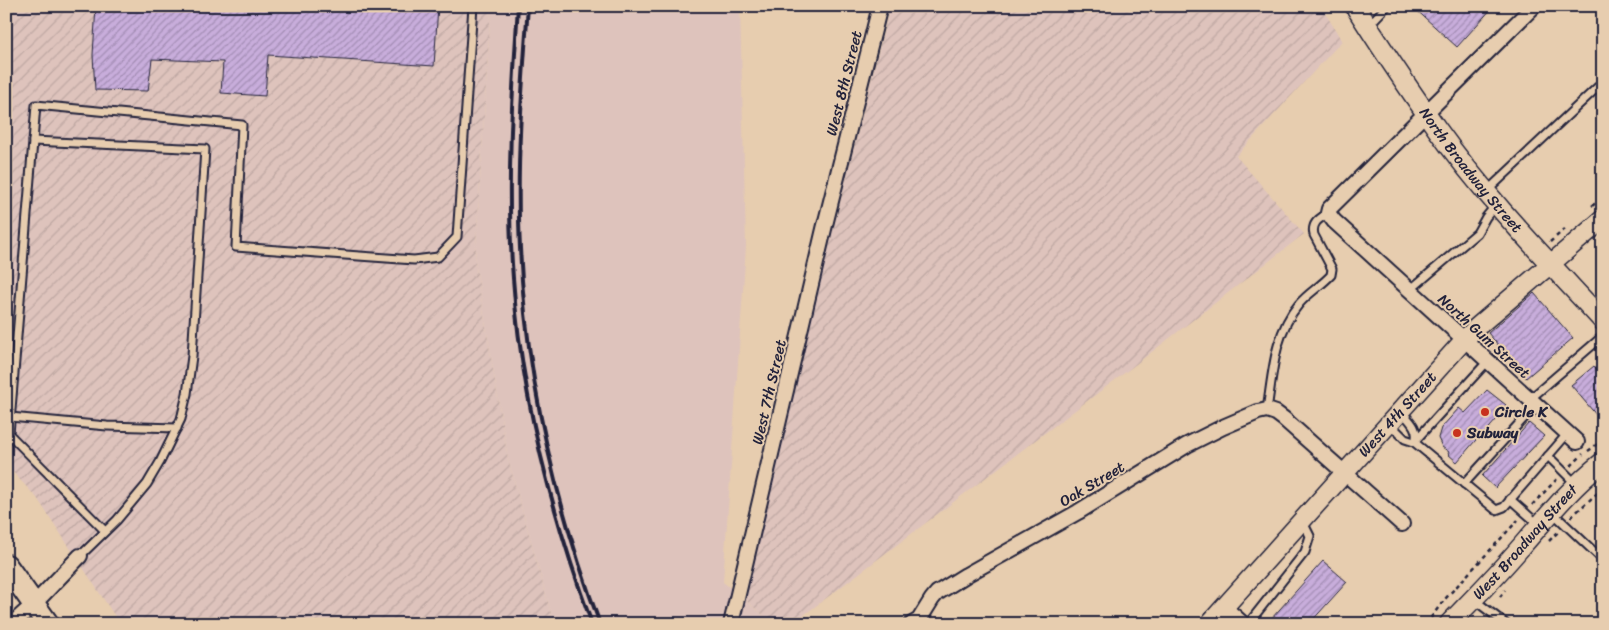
<svg xmlns="http://www.w3.org/2000/svg" width="1609" height="630" font-family="Sriracha,sans-serif">
  <style>
    .built { fill: #dec3bc }
    .industrial { fill: url(#industrial-furrows) }
    .building { fill: url(#building-hatch); stroke: #22223b }
    .lines { fill: none; stroke-linecap: round; stroke-linejoin: round }
    .service-casing { stroke: #22223b; stroke-width: 11 }
    .minor-casing { stroke: #22223b; stroke-width: 18 }
    .tertiary-casing { stroke: #22223b; stroke-width: 21 }
    .secondary-casing { stroke: #22223b; stroke-width: 22 }
    .primary-casing { stroke: #22223b; stroke-width: 25 }
    .path { stroke: #22223b; stroke-width: 2.5; stroke-dasharray: 4 4; stroke-linecap: butt }
    .service { stroke: #e7cdaf; stroke-width: 7 }
    .minor { stroke: #e7cdaf; stroke-width: 14 }
    .tertiary { stroke: #e7cdaf; stroke-width: 18 }
    .secondary { stroke: #e7cdaf; stroke-width: 19 }
    .primary { stroke: #e7cdaf; stroke-width: 21 }
    .rail { stroke: #22223b; stroke-width: 4 }
    .poi-dot { fill: #c8321e; stroke: #e7cdaf; stroke-width: 2 }
    .labels { text-anchor: middle; dominant-baseline: central; stroke-width: 4; stroke-linejoin: round; paint-order: stroke }
    .street-label { font-size: 15px; fill: #22223b; stroke: #e7cdaf }
    .poi-label { font-size: 15px; font-weight: bold; fill: #22223b; stroke: #e7cdaf; text-anchor: start }
  </style>
  <defs>
    <pattern id="industrial-furrows" width="10" height="10" patternUnits="userSpaceOnUse" patternTransform="scale(1.25)"><rect width="10" height="10" fill="#dec3bc"/><path d="M-1 1l2-2M0 10L10 0M9 11l2-2" fill="none" stroke="#bea7a2"/></pattern>
    <pattern id="building-hatch" width="6" height="6" patternUnits="userSpaceOnUse" patternTransform="scale(1.25)"><rect width="6" height="6" fill="#c8addb"/><path d="M-1 1l2-2M0 6l6-6M5 7l2-2" fill="none" stroke="#a28cb3"/></pattern>
  </defs>
  <rect width="100%" height="100%" fill="#e7cdaf"/>
  <filter id="ink" filterUnits="userSpaceOnUse"><feTurbulence type="fractalNoise" baseFrequency=".02" numOctaves="2"/><feDisplacementMap in="SourceGraphic" scale="10" xChannelSelector="R" yChannelSelector="G"/><feConvolveMatrix kernelMatrix="1 2 1 2 8 2 1 2 1" color-interpolation-filters="sRGB"/></filter>
  <g filter="url(#ink)">
    <!-- built -->
    <polygon class="built" points="491,6 740,6 746,246 723,582 774,624 554,624 508,459 475,261"/>
    <!-- industrial -->
    <g class="industrial">
      <polygon points="6,6 491,6 475,261 508,459 554,624 120,624 37,498 6,465"/>
      <polygon points="890,6 1321,6 1342,41 1236,156 1304,234 1131,368 792,624 774,624 743,598 777,451"/>
    </g>
    <!-- building -->
    <g class="building">
      <polygon points="96,6 438,6 434,66 268,55 265,96 221,93 223,62 152,59 148,91 95,90 93,55"/>
      <polygon points="1412,6 1494,6 1457,47"/>
      <polygon points="1534,293 1573,338 1526,378 1488,333"/>
      <polygon points="1594,366 1603,377 1603,423 1571,385"/>
      <polygon points="1487,390 1506,405 1502,410 1504,411 1483,435 1481,434 1457,462 1448,454 1449,452 1442,447 1438,438 1441,428 1459,408 1465,413"/>
      <polygon points="1529,423 1544,436 1495,488 1482,476"/>
      <polygon points="1323,561 1347,582 1309,624 1276,624 1271,619"/>
    </g>
    <g class="lines">
      <defs>
        <g id="service">
          <polyline points="1368,26 1387,6"/>
          <polyline points="33,141 205,149 192,356 187,394 181,419 160,462 147,484 117,520 80,556"/>
          <polyline points="1487,191 1603,82"/>
          <polyline points="1410,290 1477,233 1486,217 1496,205"/>
          <polyline points="1530,399 1603,336"/>
          <path d="M 1267,410 C 1273,372 1274,334 1299,304 C 1308,293 1321,286 1331,275 L 1332,269 L 1314,235 C 1311,223 1319,219 1328,213"/>
          <path d="M 1401,411 C 1409,420 1420,429 1415,442"/>
          <polyline points="10,417 107,426 177,428"/>
          <polyline points="1389,423 1405,439 1414,442 1496,510 1504,507 1568,433"/>
          <polyline points="1414,442 1488,361"/>
          <polyline points="1548,456 1576,484"/>
          <polyline points="1464,484 1536,405"/>
          <polyline points="1510,499 1538,524"/>
          <polyline points="1553,513 1603,560"/>
          <polyline points="105,531 9,434 36,105 242,125 236,247 414,260 438,257 457,237 473,6"/>
          <polyline points="1473,599 1506,624"/>
          <polyline points="1248,624 1305,552 1310,536 1302,520"/>
        </g>
        <g id="minor">
          <polyline points="1534,6 1329,209 1328,213 1334,221 1577,442"/>
          <polyline points="1224,607 1243,624"/>
          <polyline points="12,624 34,604 80,556"/>
          <polyline points="731,624 824,229 880,6"/>
          <polyline points="912,624 919,620 932,599 937,593 966,575 1078,512 1187,445 1223,427 1258,412 1267,410 1276,413 1284,419 1402,524"/>
        </g>
        <g id="tertiary">
          <path id="s1" d="M 1209,624 L 1465,339 L 1477,327 L 1603,219"/>
        </g>
        <g id="secondary">
          <path id="s2" d="M 1355,6 C 1381,48 1409,89 1437,129 C 1486,198 1546,259 1603,321"/>
          <path id="s3" d="M 1449,624 C 1473,599 1498,574 1520,548 C 1547,517 1571,487 1603,462"/>
        </g>
        <polyline id="primary" points="6,565 48,624"/>
      </defs>
      <!-- service casing -->
      <use href="#service" class="service-casing"/>
      <!-- minor casing -->
      <use href="#minor" class="minor-casing"/>
      <!-- tertiary casing -->
      <use href="#tertiary" class="tertiary-casing"/>
      <!-- secondary casing -->
      <use href="#secondary" class="secondary-casing"/>
      <!-- primary casing -->
      <use href="#primary" class="primary-casing"/>
      <!-- path -->
      <g class="path">
        <polyline points="1547,11 1551,6"/>
        <polyline points="1592,206 1603,197"/>
        <polyline points="1550,242 1565,229"/>
        <polyline points="1588,451 1603,440"/>
        <polyline points="1571,466 1583,454"/>
        <polyline points="1532,505 1558,478"/>
        <polyline points="1571,517 1603,488"/>
        <polyline points="1549,541 1559,531"/>
        <polyline points="1500,597 1505,590"/>
        <polyline points="1426,624 1445,599 1518,520"/>
      </g>
      <!-- service -->
      <use href="#service" class="service"/>
      <!-- minor -->
      <use href="#minor" class="minor"/>
      <!-- tertiary -->
      <use href="#tertiary" class="tertiary"/>
      <!-- secondary -->
      <use href="#secondary" class="secondary"/>
      <!-- primary -->
      <use href="#primary" class="primary"/>
      <!-- rail -->
      <g class="rail">
        <path d="M 518,6 C 512,97 506,188 513,278 C 521,398 551,512 592,624"/>
        <path d="M 528,6 C 522,87 516,168 520,248 C 526,377 555,503 600,624"/>
      </g>
    </g>
  </g>
  <!-- markers -->
  <g class="poi-dot">
    <circle cx="1485" cy="412" r="5"/>
    <circle cx="1457" cy="433" r="5"/>
  </g>
  <g class="labels">
    <!-- street labels -->
    <g class="street-label">
      <text transform="translate(844 83) rotate(-76)">West 8th Street</text>
      <text stroke="none"><textPath href="#s2" startOffset="201">North Broadway Street</textPath></text>
      <text transform="translate(1484 336) rotate(42)">North Gum Street</text>
      <text transform="translate(769 392) rotate(-77)">West 7th Street</text>
      <text stroke="none"><textPath href="#s1" startOffset="282">West 4th Street</textPath></text>
      <text transform="translate(1092 484) rotate(-31)">Oak Street</text>
      <text stroke="none"><textPath href="#s3" startOffset="112">West Broadway Street</textPath></text>
    </g>
    <!-- poi labels -->
    <g class="poi-label">
      <text x="1495" y="412">Circle K</text>
      <text x="1467" y="433">Subway</text>
    </g>
  </g>
  <!-- margin -->
  <rect width="1609" height="630" fill="none" stroke="#e7cdaf" stroke-width="25"/>
  <rect x="12" y="12" width="1584" height="605" fill="none" stroke="#22223b" stroke-width="2" filter="url(#ink)"/>
</svg>
